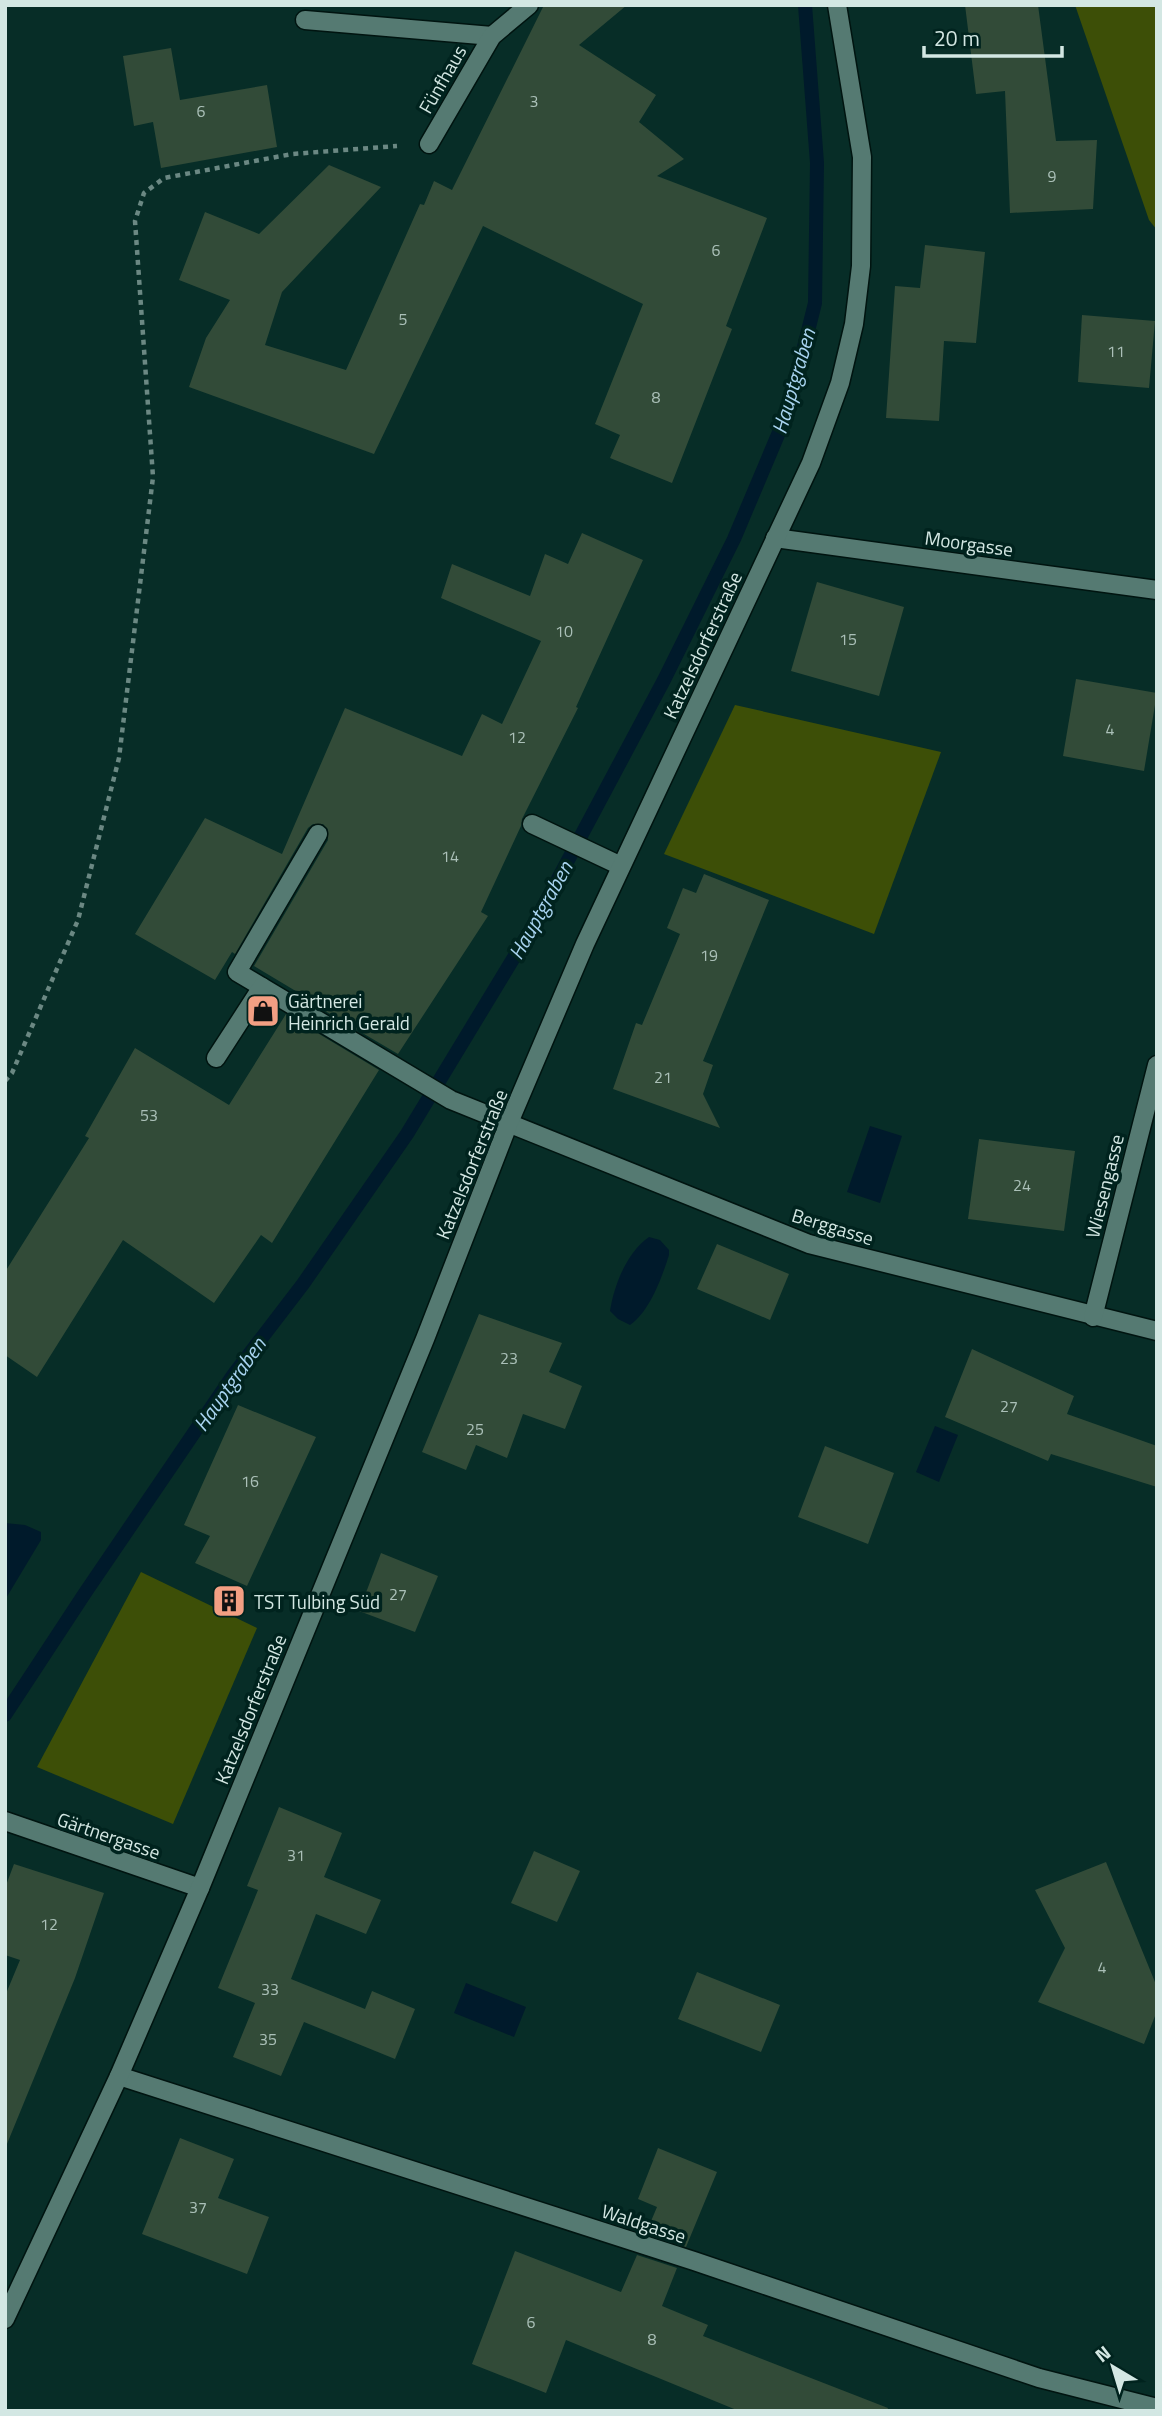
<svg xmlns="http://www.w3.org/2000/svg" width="1162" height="2416" font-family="'Titillium Web',sans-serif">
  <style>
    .green { fill: #3d4f07 }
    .water { fill: #001a2b }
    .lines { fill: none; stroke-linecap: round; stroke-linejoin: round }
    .stream { stroke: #001a2b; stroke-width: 14 }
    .building { fill: #324b38 }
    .minor-casing { stroke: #001410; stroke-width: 21 }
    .path { stroke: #6b8883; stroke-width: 4.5; stroke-dasharray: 5 5; stroke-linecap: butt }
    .minor { stroke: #557a72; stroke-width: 18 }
    .labels { text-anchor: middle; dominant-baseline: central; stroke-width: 7; stroke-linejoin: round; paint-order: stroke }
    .number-label { font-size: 16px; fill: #abc0b8 }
    .street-label { font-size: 19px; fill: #d3e7e3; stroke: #00231e }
    .poi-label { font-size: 19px; fill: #d3e7e3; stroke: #00231e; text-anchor: start }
    .water-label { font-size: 21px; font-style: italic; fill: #a8d4f0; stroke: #00231e }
  </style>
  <rect width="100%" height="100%" fill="#072d27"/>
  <!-- green -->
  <g class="green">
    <polygon points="1075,5 1157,5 1157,230 1149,220"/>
    <polygon points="735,705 941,752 874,934 664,854"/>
    <polygon points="141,1572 257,1628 173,1824 37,1767"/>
  </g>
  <!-- water -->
  <g class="water">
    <polygon points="870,1126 902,1136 880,1203 847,1192"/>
    <path d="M 649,1237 L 660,1240 L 669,1250 L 669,1255 C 662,1277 650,1311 630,1325 L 618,1319 L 610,1311 C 614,1285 627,1252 649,1237 Z"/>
    <polygon points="935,1426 958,1435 939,1482 916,1472"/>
    <polygon points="5,1523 25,1525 41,1532 41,1540 5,1600"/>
    <polygon points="466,1983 526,2007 514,2037 454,2013"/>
  </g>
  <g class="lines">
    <!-- stream -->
    <polyline class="stream" points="5,1715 85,1593 234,1374 303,1284 407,1134 533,926 664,680 734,539 788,411 815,303 817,163 805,5"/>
  </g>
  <!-- building -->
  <g class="building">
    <polygon points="544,5 627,5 579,45 656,95 639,122 684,159 657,176 767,218 726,326 732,329 672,483 610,458 620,435 595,424 643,304 483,226 374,454 189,387 206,338 230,300 179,280 205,212 259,234 329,165 381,187 282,292 265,345 346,370 420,204 424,205 434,181 452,190"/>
    <polygon points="965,5 1038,5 1056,141 1097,140 1093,209 1010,213 1005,91 976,94"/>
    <polygon points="171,48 180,100 267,85 277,147 161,168 153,122 134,126 123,56"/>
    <polygon points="925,245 985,252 976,343 944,341 939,421 886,418 895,286 920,288"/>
    <polygon points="1082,315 1155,321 1149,388 1078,382"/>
    <polygon points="582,533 643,560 576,707 578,708 522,819 521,826 481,912 488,916 398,1054 298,995 299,993 254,966 328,840 328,829 323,824 313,824 308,828 235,954 232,952 215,980 135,934 205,818 282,854 345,708 462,756 482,714 502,724 541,641 441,598 452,564 530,596 545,554 568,564"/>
    <polygon points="817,582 904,607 879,696 791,671"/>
    <polygon points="1076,679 1157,693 1144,771 1063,756"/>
    <polygon points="704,874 769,900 703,1061 713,1065 703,1094 720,1128 613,1089 636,1023 642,1025 680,934 667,928 683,888 696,893"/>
    <polygon points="286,1014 379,1070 272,1243 261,1235 214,1303 123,1240 37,1377 5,1355 5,1272 89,1138 85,1136 135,1048 229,1105"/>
    <polygon points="979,1139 1075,1151 1064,1231 968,1219"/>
    <polygon points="717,1244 789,1274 770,1320 697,1289"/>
    <polygon points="479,1314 562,1343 549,1372 582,1386 565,1429 523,1414 507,1458 476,1445 466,1470 422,1452"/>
    <polygon points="972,1349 1074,1396 1067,1414 1157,1446 1157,1487 1051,1454 1048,1461 945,1417"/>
    <polygon points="238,1405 316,1437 247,1586 195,1563 210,1536 184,1525"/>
    <polygon points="825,1446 894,1473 868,1544 798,1517"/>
    <polygon points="381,1553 438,1576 415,1632 359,1611"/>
    <polygon points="279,1807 342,1833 324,1877 381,1900 366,1934 316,1914 291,1979 365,2009 372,1991 415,2009 395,2059 304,2022 281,2076 233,2057 255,2003 218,1988 258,1890 247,1886"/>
    <polygon points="534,1851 580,1871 557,1922 511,1903"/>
    <polygon points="1106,1862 1157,1987 1157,2011 1144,2044 1038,2002 1065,1948 1035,1890"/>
    <polygon points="14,1864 104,1893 75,1978 7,2144 5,1996 20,1960 5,1955 5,1888"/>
    <polygon points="697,1972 780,2005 761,2052 678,2019"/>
    <polygon points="180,2138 234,2159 218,2198 269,2217 247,2274 142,2234"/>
    <polygon points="658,2148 717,2172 686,2247 646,2233 657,2207 638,2199"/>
    <polygon points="515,2251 621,2292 637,2255 677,2268 662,2306 708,2325 703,2336 888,2408 887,2411 739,2411 566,2340 546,2393 472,2364"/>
  </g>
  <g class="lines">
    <defs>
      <g id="minor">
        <polyline points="305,20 492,36"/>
        <polyline points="429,144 492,36 529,5"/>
        <polyline points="775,538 1157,590"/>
        <polyline points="532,824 621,866"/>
        <polyline points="318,834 237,972 451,1100 809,1244 1157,1331"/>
        <polyline points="216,1058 262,987"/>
        <polyline points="1093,1317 1157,1065"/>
        <polyline points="5,1821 200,1888"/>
        <polyline points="119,2076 694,2261 1039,2378 1157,2408"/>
        <polyline points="5,2319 119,2076 200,1888 425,1339 508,1125 585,944 811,463 840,383 854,324 861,266 862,157 837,5"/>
      </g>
    </defs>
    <!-- minor casing -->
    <use href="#minor" class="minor-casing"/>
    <!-- path -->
    <polyline class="path" points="5,1081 12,1073 78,920 119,758 153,477 135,221 144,193 164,178 292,154 397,146"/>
    <!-- minor -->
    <use href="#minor" class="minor"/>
  </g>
  <!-- icons -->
  <defs>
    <symbol id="shop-square" viewBox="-11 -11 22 22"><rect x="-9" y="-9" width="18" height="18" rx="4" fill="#f39f83" stroke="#00231e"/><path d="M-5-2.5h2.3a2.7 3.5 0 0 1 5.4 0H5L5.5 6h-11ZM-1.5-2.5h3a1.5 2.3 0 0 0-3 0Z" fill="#111"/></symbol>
    <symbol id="building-square" viewBox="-11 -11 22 22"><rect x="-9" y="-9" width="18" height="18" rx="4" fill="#f39f83" stroke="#00231e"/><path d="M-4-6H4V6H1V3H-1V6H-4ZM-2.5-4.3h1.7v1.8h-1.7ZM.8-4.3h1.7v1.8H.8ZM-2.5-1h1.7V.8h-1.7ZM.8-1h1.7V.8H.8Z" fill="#111"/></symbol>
  </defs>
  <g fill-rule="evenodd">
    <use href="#shop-square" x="244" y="992" width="38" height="38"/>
    <use href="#building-square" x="210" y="1582" width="38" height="38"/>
  </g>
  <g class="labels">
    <!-- number labels -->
    <g class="number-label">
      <text x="534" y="101">3</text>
      <text x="201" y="111">6</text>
      <text x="1052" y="176">9</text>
      <text x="716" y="250">6</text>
      <text x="403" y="319">5</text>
      <text x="1116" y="351">11</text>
      <text x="656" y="397">8</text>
      <text x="564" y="631">10</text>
      <text x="848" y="639">15</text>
      <text x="1110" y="729">4</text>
      <text x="517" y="737">12</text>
      <text x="450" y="856">14</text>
      <text x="709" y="955">19</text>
      <text x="663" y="1077">21</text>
      <text x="149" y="1115">53</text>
      <text x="1022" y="1185">24</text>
      <text x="509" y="1358">23</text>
      <text x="1009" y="1406">27</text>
      <text x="475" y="1429">25</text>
      <text x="250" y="1481">16</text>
      <text x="398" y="1594">27</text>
      <text x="296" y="1855">31</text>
      <text x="49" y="1924">12</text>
      <text x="1102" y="1967">4</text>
      <text x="270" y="1989">33</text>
      <text x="268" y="2039">35</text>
      <text x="198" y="2207">37</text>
      <text x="531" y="2322">6</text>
      <text x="652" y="2339">8</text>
    </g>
    <!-- street labels -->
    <g class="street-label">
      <text transform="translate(442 79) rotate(-60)">Fünfhaus</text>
      <text transform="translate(969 543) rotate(8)">Moorgasse</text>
      <text transform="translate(702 645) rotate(-65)">Katzelsdorferstraße</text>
      <text transform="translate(471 1164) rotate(-68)">Katzelsdorferstraße</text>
      <text transform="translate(1104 1186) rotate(-76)">Wiesengasse</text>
      <text transform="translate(833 1226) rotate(17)">Berggasse</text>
      <text transform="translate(250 1709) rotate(-68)">Katzelsdorferstraße</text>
      <text transform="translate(109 1835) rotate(19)">Gärtnergasse</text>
      <text transform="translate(644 2223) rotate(18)">Waldgasse</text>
    </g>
    <!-- poi labels -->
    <g class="poi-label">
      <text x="288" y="1000">Gärtnerei<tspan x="288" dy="22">Heinrich Gerald</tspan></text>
      <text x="254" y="1601">TST Tulbing Süd</text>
    </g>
    <!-- water labels -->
    <g class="water-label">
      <text transform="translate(793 381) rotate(-74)">Hauptgraben</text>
      <text transform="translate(540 910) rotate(-61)">Hauptgraben</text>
      <text transform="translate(229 1384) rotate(-55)">Hauptgraben</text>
    </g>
  </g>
  <!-- border -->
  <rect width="1162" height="2416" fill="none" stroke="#d3e7e3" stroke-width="14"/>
  <!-- north arrow -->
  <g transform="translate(1113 2367) rotate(322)" stroke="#00231e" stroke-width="5" paint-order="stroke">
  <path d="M0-5L12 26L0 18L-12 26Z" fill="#d3e7e3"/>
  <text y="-10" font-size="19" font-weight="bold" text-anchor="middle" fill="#d3e7e3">N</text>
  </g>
  <!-- scale -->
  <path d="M924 46v10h138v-10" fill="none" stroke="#d3e7e3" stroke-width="3.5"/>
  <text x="934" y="46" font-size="21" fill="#d3e7e3" stroke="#00231e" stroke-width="5" paint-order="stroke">20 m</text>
</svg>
